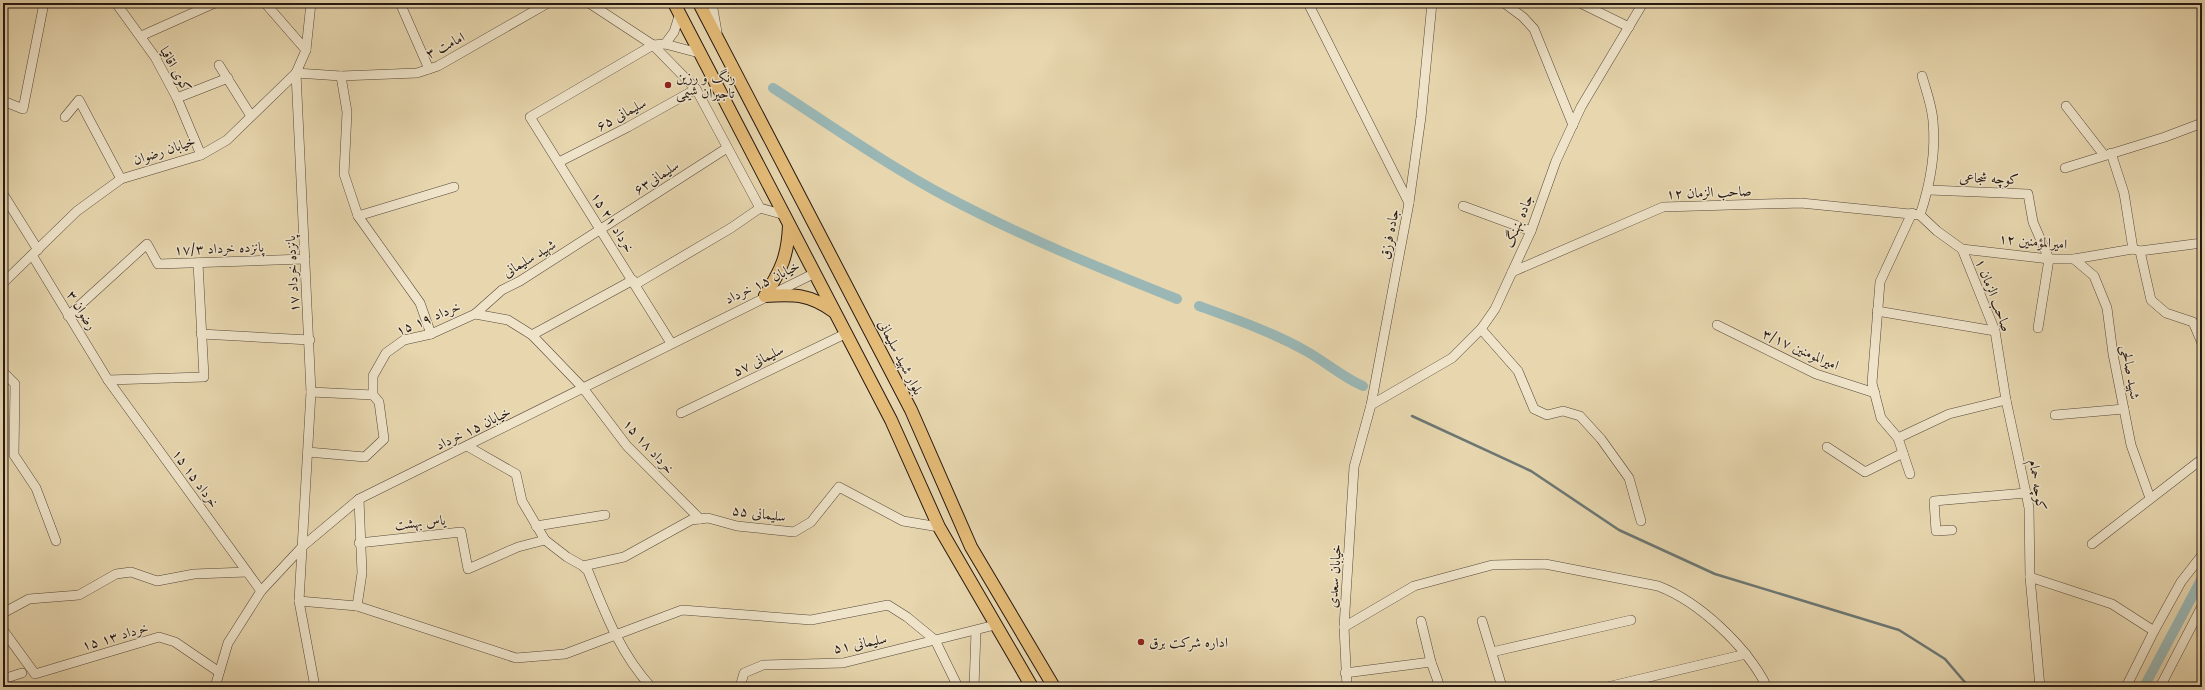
<svg xmlns="http://www.w3.org/2000/svg" width="2205" height="690" font-family="'Libre Caslon Text',Amiri,serif">
  <style>
    .lines { fill: none; stroke-linecap: round; stroke-linejoin: round }
    .stream { stroke: #6c7774; stroke-width: 2.5 }
    .canal { stroke: #9ab7b5; stroke-width: 10 }
    .minor-casing { stroke: #564839; stroke-width: 10 }
    .major-casing { stroke: #261812; stroke-width: 14 }
    .minor { stroke: #efe4ca; stroke-width: 9 }
    .major { stroke: #e4bb77; stroke-width: 12 }
    .poi-dot { fill: #8f2418; stroke: #efe4ca; stroke-width: 1.5 }
    .labels { text-anchor: middle; dominant-baseline: central; stroke-width: 3; stroke-linejoin: round; paint-order: stroke }
    .street-label { font-size: 14px; fill: #261812; stroke: #efe4ca }
    .poi-label { font-size: 14px; fill: #261812; stroke: #efe4ca; text-anchor: start }
  </style>
  <rect width="100%" height="100%" fill="#e7d6ae"/>
  <filter id="stains"><feTurbulence type="fractalNoise" baseFrequency=".005" numOctaves="4"/><feColorMatrix values="0 0 0 0 .2 0 0 0 0 .09 0 0 0 0 .02 0 0 0 .5 -.17"/></filter>
  <radialGradient id="worn" r=".72"><stop offset=".6" stop-color="#630" stop-opacity="0"/><stop offset="1" stop-color="#630" stop-opacity=".3"/></radialGradient>
  <g class="lines">
    <!-- stream -->
    <polyline class="stream" points="1412,416 1531,471 1619,530 1715,574 1899,630 1945,659 1969,687"/>
    <!-- canal -->
    <g class="canal">
      <polyline points="638,3 639,3"/>
      <path d="M 773,88 C 830,125 887,165 947,197 C 1021,236 1099,268 1177,299"/>
      <path d="M 1199,306 C 1235,319 1272,332 1306,351 C 1326,362 1342,377 1363,386"/>
      <polyline points="2144,687 2202,578"/>
    </g>
    <defs>
      <g id="minor">
        <polyline points="116,3 155,57 177,98 201,155"/>
        <polyline points="265,3 306,50"/>
        <polyline points="311,3 306,50 296,73 311,392 299,601 315,687"/>
        <polyline points="400,3 429,69"/>
        <polyline points="589,3 653,45 665,44"/>
        <polyline points="712,3 717,32"/>
        <polyline points="1308,3 1409,203"/>
        <polyline points="1504,3 1523,17 1534,29 1573,125"/>
        <polyline points="1580,3 1629,27"/>
        <polyline points="680,13 674,32 665,44 699,53"/>
        <polyline points="141,36 215,3"/>
        <polyline points="219,65 251,116"/>
        <polyline points="341,76 347,112 344,174 358,216 420,303 431,334"/>
        <polyline points="177,98 228,78"/>
        <polyline points="3,101 23,109 44,3"/>
        <polyline points="2066,106 2104,155"/>
        <polyline points="65,117 79,100 121,179"/>
        <polyline points="2111,153 2124,193 2133,249"/>
        <polyline points="559,162 628,127 696,89"/>
        <polyline points="2065,168 2165,137 2202,123"/>
        <polyline points="1929,190 2028,194 2033,222 2049,259 2038,328"/>
        <polyline points="3,194 38,250"/>
        <polyline points="1463,206 1531,231"/>
        <polyline points="1920,215 1937,231 1962,249 2049,259 2074,259 2133,249 2140,251 2202,243"/>
        <path d="M 1920,215 C 1930,185 1936,152 1933,121 C 1932,106 1926,90 1922,76"/>
        <polyline points="358,216 454,187"/>
        <polyline points="1962,249 1995,331 2006,400 2026,493 2029,508 2030,577 2040,687"/>
        <polyline points="2140,251 2151,300 2166,313 2193,322 2202,343"/>
        <polyline points="32,255 108,380 261,591"/>
        <polyline points="2074,259 2094,276 2107,308 2113,354 2131,445 2150,498"/>
        <polyline points="1512,272 1663,207 1801,203 1920,215"/>
        <polyline points="3,283 77,211 121,179 201,155 227,140 296,73 341,76 417,73 438,66 548,3"/>
        <polyline points="636,284 731,228 760,208"/>
        <polyline points="1877,311 1995,331"/>
        <polyline points="475,314 502,290 520,281 727,148"/>
        <polyline points="68,316 147,244 158,264 305,259"/>
        <polyline points="1717,325 1816,374 1875,393"/>
        <polyline points="1481,329 1518,371 1534,409 1547,415 1563,411 1580,416 1601,439 1629,478 1641,521"/>
        <polyline points="201,334 310,340"/>
        <polyline points="532,335 633,280"/>
        <polyline points="671,343 530,117 653,45 696,89 760,208 785,215"/>
        <polyline points="3,372 15,384 14,455 36,488 56,541"/>
        <polyline points="108,380 204,377 198,263"/>
        <polyline points="311,392 373,395"/>
        <polyline points="1371,405 1452,358 1481,329 1495,309 1531,231 1556,161 1581,107 1643,3"/>
        <polyline points="681,413 847,333"/>
        <polyline points="2055,415 2124,409"/>
        <polyline points="1898,438 1949,414 2006,400"/>
        <path d="M 467,446 L 516,474 L 522,501 L 545,540 L 567,557 L 583,566 L 588,571 C 605,613 620,653 651,687"/>
        <polyline points="1827,447 1865,472 1903,453"/>
        <polyline points="308,452 365,457 384,439 379,402 373,395 373,376 386,353 404,340 431,334 475,314 508,320 532,335 583,388 627,446 700,519"/>
        <polyline points="1910,474 1898,438 1881,418 1872,383 1880,282 1912,213"/>
        <polyline points="536,526 605,515"/>
        <polyline points="1952,530 1936,531 1934,501 2026,493"/>
        <polyline points="359,543 461,532 468,569 518,547 545,540"/>
        <polyline points="2092,544 2202,459"/>
        <polyline points="583,566 624,557 691,520 708,518 737,526 794,532 811,522 839,487 903,521 939,527"/>
        <polyline points="2030,577 2112,604 2154,631"/>
        <polyline points="299,601 357,606 516,658 565,654 682,610 811,620 888,605 907,617 935,640 958,687"/>
        <polyline points="357,606 362,573 359,499"/>
        <polyline points="3,613 29,599 79,595 116,574 131,572 157,581 194,574 247,572"/>
        <polyline points="1421,621 1431,662 1440,687"/>
        <polyline points="1482,621 1502,687"/>
        <path d="M 1344,627 L 1414,586 L 1492,565 L 1545,564 L 1658,586 C 1700,602 1747,647 1767,687"/>
        <polyline points="3,630 35,674 159,637 175,642 219,672"/>
        <polyline points="1492,652 1631,620"/>
        <polyline points="1345,673 1431,662"/>
        <polyline points="3,679 22,673"/>
        <polyline points="215,687 228,643 261,591 303,546 359,499 815,273"/>
        <polyline points="740,687 744,673 763,665 843,663 995,625"/>
        <polyline points="974,687 976,631"/>
        <polyline points="1347,687 1344,627 1354,467 1371,405 1409,203 1421,117 1432,3"/>
        <polyline points="1607,687 1746,654"/>
        <polyline points="2126,687 2154,631 2181,582 2202,555"/>
        <polyline points="2160,687 2202,606"/>
      </g>
      <g id="major">
        <polyline points="674,3 891,420 939,527 1032,687"/>
        <polyline points="699,3 911,410 971,547 1054,687"/>
        <path d="M 765,296 C 781,270 788,256 789,225"/>
        <path d="M 765,296 C 794,294 809,294 833,311"/>
      </g>
    </defs>
    <!-- minor casing -->
    <use href="#minor" class="minor-casing"/>
    <!-- major casing -->
    <use href="#major" class="major-casing"/>
    <!-- minor -->
    <use href="#minor" class="minor"/>
    <!-- major -->
    <use href="#major" class="major"/>
  </g>
  <!-- markers -->
  <g class="poi-dot">
    <circle cx="668" cy="85" r="4"/>
    <circle cx="1141" cy="642" r="4"/>
  </g>
  <g class="labels">
    <!-- street labels -->
    <g class="street-label">
      <text transform="translate(445 45) rotate(-27)">امامت ۳</text>
      <text transform="translate(176 69) rotate(61)">کوی اقاقیا</text>
      <text transform="translate(621 114) rotate(-28)">سلیمانی ۶۵</text>
      <text transform="translate(164 150) rotate(-18)">خیابان رضوان</text>
      <text transform="translate(656 177) rotate(-33)">سلیمانی۶۳</text>
      <text transform="translate(1989 178) rotate(2)">کوچه شجاعی</text>
      <text transform="translate(1709 192) rotate(-2)">صاحب الزمان ۱۲</text>
      <text transform="translate(1518 221) rotate(-68)">جاده بنهنگ</text>
      <text transform="translate(613 222) rotate(58)">۱۵ خرداد ۲١</text>
      <text transform="translate(1389 234) rotate(-79)">جاده فرزق</text>
      <text transform="translate(2033 241) rotate(5)">امیرالمؤمنین ۱۲</text>
      <text transform="translate(219 248) rotate(-2)">پانزده خرداد ۱۷/۳</text>
      <text transform="translate(529 258) rotate(-31)">شهید سلیمانی</text>
      <text transform="translate(292 274) rotate(-93)">پانزده خرداد ۱۷</text>
      <text transform="translate(762 282) rotate(-26)">خیابان ۱۵ خرداد</text>
      <text transform="translate(1994 295) rotate(69)">صاحب الزمان ۱</text>
      <text transform="translate(82 310) rotate(58)">رضوان ۳</text>
      <text transform="translate(428 318) rotate(-22)">۱۵ خرداد ۱۹</text>
      <text transform="translate(1801 349) rotate(24)">امیرالمومنین ۳/۱۷</text>
      <text transform="translate(901 357) rotate(63)">بلوار شهید سلیمانی</text>
      <text transform="translate(758 360) rotate(-26)">سلیمانی ۵۷</text>
      <text transform="translate(2131 372) rotate(80)">شهید صالحی</text>
      <text transform="translate(473 428) rotate(-26)">خیابان ۱۵ خرداد</text>
      <text transform="translate(649 446) rotate(48)">۱۵ خرداد ۱۸</text>
      <text transform="translate(196 478) rotate(54)">۱۵ خرداد ۱۵</text>
      <text transform="translate(2038 485) rotate(81)">کوچه حمام</text>
      <text transform="translate(759 513) rotate(8)">سلیمانی ۵۵</text>
      <text transform="translate(420 522) rotate(-6)">یاس بهشت</text>
      <text transform="translate(1334 576) rotate(-86)">خیابان سعدی</text>
      <text transform="translate(115 636) rotate(-16)">۱۵ خرداد ۱۳</text>
      <text transform="translate(860 643) rotate(-11)">سلیمانی ۵۱</text>
    </g>
    <!-- poi labels -->
    <g class="poi-label">
      <text x="676" y="77">رنگ و رزین<tspan x="676" dy="16">تاجیران شیمی</tspan></text>
      <text x="1149" y="642">اداره شرکت برق</text>
    </g>
  </g>
  <!-- margin -->
  <rect width="2205" height="690" fill="none" stroke="#e7d6ae" stroke-width="16"/>
  <rect x="4" y="4" width="2197" height="682" fill="none" stroke="#261812" stroke-width="2"/>
  <rect x="8" y="8" width="2189" height="674" fill="none" stroke="#261812"/>
  <rect width="100%" height="100%" filter="url(#stains)"/>
  <rect width="100%" height="100%" fill="url(#worn)"/>
</svg>
